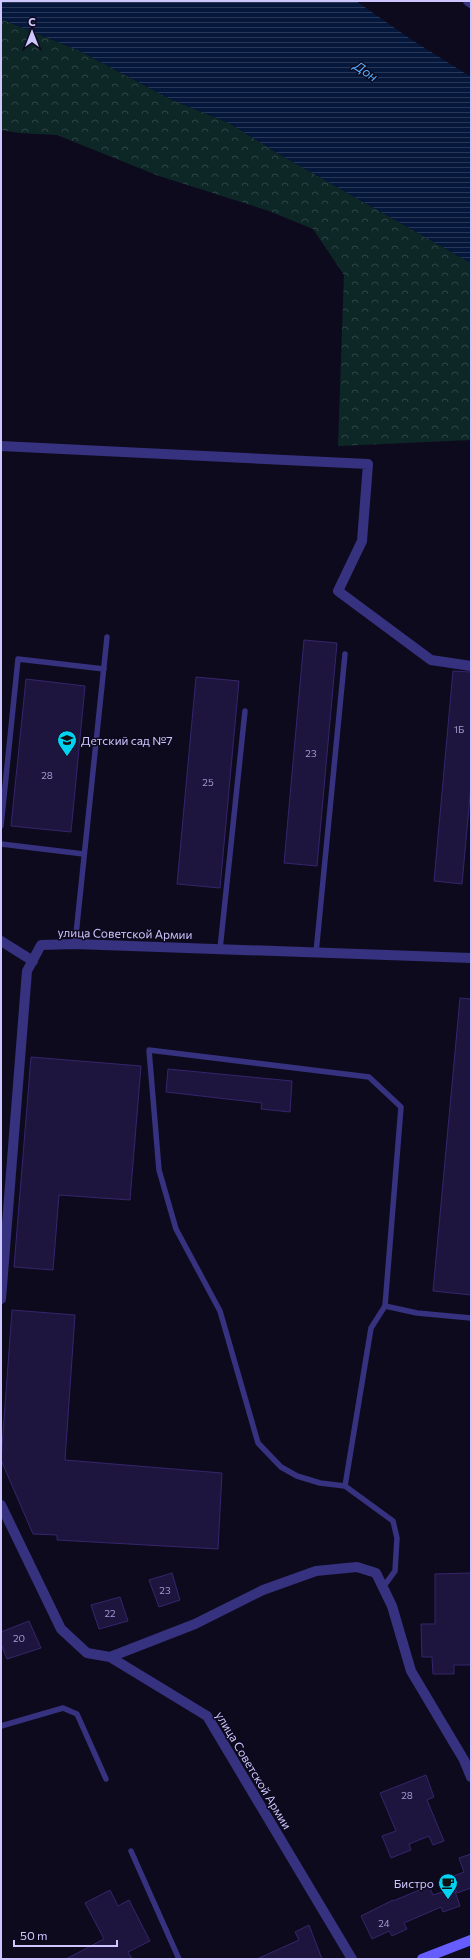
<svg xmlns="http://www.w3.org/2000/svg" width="472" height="1960" font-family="Commissioner,sans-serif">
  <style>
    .park { fill: url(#park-crowns) }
    .water { fill: url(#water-rules) }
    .building { fill: #1e153f; stroke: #35256c }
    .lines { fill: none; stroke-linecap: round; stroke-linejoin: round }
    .service { stroke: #36327f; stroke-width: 5.5 }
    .minor { stroke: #36327f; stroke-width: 10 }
    .secondary { stroke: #655dff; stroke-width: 10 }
    .labels { text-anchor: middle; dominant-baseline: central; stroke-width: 3; stroke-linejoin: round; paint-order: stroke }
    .number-label { font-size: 10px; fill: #a29acf }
    .poi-label { font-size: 12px; fill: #cec6ff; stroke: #0e0a1d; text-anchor: start }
    .street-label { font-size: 12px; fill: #cec6ff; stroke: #0e0a1d }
    .water-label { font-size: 13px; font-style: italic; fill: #54acff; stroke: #0e0a1d }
  </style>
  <defs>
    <pattern id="park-crowns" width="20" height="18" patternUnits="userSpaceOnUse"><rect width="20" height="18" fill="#0d2727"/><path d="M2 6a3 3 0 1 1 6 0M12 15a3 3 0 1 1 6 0" fill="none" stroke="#2f4547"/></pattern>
    <pattern id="water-rules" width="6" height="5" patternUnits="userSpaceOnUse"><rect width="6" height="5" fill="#05173a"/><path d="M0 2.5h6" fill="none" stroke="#283758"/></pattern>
  </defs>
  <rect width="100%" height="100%" fill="#0e0a1d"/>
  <!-- park -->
  <polygon class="park" points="1,19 80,51 170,99 229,123 279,154 471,263 471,440 338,446 344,275 313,229 269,211 159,176 57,135 19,133 1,130"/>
  <!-- water -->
  <polygon class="water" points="1,1 356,1 412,40 471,77 471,263 279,154 229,123 170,99 80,51 1,19"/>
  <!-- building -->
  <g class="building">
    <polygon points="304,640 337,643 317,866 284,863"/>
    <polygon points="453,671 471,672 471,785 462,884 434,881"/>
    <polygon points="196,677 239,681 220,888 177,884"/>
    <polygon points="26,679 85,686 71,832 11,826"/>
    <polygon points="460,998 471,999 471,1295 433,1291"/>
    <polygon points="31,1057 141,1066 130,1200 59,1195 53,1270 14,1267"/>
    <polygon points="168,1069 292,1081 290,1112 261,1109 262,1103 166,1092"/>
    <polygon points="12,1310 75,1315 65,1460 222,1473 218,1549 57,1540 57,1535 33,1534 1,1460"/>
    <polygon points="172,1573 180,1600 159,1607 149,1580"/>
    <polygon points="471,1573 471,1665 454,1665 454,1674 433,1674 432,1657 422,1657 421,1624 435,1624 435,1574"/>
    <polygon points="120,1597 128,1621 99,1629 91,1605"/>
    <polygon points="29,1621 41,1648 7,1659 1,1644 1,1632"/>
    <polygon points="426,1775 434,1797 427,1800 444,1841 433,1845 429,1836 409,1844 411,1850 391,1858 382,1836 396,1831 380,1793"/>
    <polygon points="471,1854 471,1888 457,1893 451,1877 464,1872 459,1858"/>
    <polygon points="429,1886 433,1895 454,1888 460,1906 443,1912 441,1907 404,1923 407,1929 392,1936 389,1931 372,1939 361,1916 393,1900 393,1901"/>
    <polygon points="110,1890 118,1906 129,1900 150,1941 128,1952 132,1959 66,1959 104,1939 85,1903"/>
    <polygon points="309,1925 322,1959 257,1959 299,1940 295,1932"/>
  </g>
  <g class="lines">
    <!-- service -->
    <g class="service">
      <polyline points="1,826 18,659 104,669"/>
      <polyline points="1,844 84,854"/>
      <polyline points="75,944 107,637"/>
      <polyline points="220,949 245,711"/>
      <polyline points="316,953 345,654"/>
      <polyline points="385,1306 417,1313 471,1318"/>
      <polyline points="345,1486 371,1328 385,1306 401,1107 369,1077 149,1050 159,1170 176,1229 220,1311 258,1443 281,1467 297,1476 320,1483 345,1486 393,1521 397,1538 395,1571 384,1586"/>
      <polyline points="1,1726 63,1708 77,1714 106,1779"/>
      <polyline points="131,1851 179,1959"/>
    </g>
    <!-- minor -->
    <g class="minor">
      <polyline points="468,1 471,3"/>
      <polyline points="1,446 368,464 362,541 338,591 431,660 471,666"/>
      <polyline points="1,941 33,961"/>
      <polyline points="1,1299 27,971 41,945 75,944 471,958"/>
      <polyline points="1,1505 61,1629 87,1653 110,1657 207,1716 352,1959"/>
      <polyline points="110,1657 195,1624 263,1590 316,1571 357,1567 376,1573 392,1606 411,1671 464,1760 471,1777"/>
    </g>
    <!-- secondary -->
    <polyline class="secondary" points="422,1959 471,1940"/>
  </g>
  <!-- icons -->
  <defs>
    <symbol id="school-pin" viewBox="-11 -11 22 30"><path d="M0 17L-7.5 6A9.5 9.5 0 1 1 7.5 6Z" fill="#00d3f1" stroke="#0e0a1d"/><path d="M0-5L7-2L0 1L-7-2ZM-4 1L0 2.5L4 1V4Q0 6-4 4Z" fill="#111"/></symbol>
    <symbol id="cafe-pin" viewBox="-11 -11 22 30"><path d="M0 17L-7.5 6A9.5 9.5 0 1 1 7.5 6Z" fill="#00d3f1" stroke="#0e0a1d"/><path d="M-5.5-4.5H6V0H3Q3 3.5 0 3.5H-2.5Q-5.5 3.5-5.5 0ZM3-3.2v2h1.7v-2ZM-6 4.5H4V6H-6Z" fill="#111"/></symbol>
  </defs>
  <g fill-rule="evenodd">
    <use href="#school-pin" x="56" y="729" width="22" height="30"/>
    <use href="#cafe-pin" x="437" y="1872" width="22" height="30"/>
  </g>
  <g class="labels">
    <!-- number labels -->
    <g class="number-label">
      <text x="459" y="729">1Б</text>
      <text x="311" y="753">23</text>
      <text x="47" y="775">28</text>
      <text x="208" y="782">25</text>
      <text x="165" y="1590">23</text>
      <text x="110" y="1613">22</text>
      <text x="19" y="1638">20</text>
      <text x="407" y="1795">28</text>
      <text x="384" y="1923">24</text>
    </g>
    <!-- poi labels -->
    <g class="poi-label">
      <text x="81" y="740">Детский сад №7</text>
      <text x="434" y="1883" text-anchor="end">Бистро</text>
    </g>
    <!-- street labels -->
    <g class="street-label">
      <text transform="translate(125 933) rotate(1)">улица Советской Армии</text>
      <text transform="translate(254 1770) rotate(59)">улица Советской Армии</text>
    </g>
    <!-- water labels -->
    <g class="water-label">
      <text transform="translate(366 71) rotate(34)">Дон</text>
    </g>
  </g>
  <!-- border -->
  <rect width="472" height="1960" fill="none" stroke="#cec6ff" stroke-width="4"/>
  <!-- north arrow -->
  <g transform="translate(32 32)" stroke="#0e0a1d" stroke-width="3" paint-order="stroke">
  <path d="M0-3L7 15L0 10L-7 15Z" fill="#cec6ff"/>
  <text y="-6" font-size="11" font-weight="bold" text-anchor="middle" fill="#cec6ff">С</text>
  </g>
  <!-- scale -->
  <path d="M14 1940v6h103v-6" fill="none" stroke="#cec6ff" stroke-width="2"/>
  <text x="20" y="1940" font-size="12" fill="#cec6ff" stroke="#0e0a1d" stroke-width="3" paint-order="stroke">50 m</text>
</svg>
